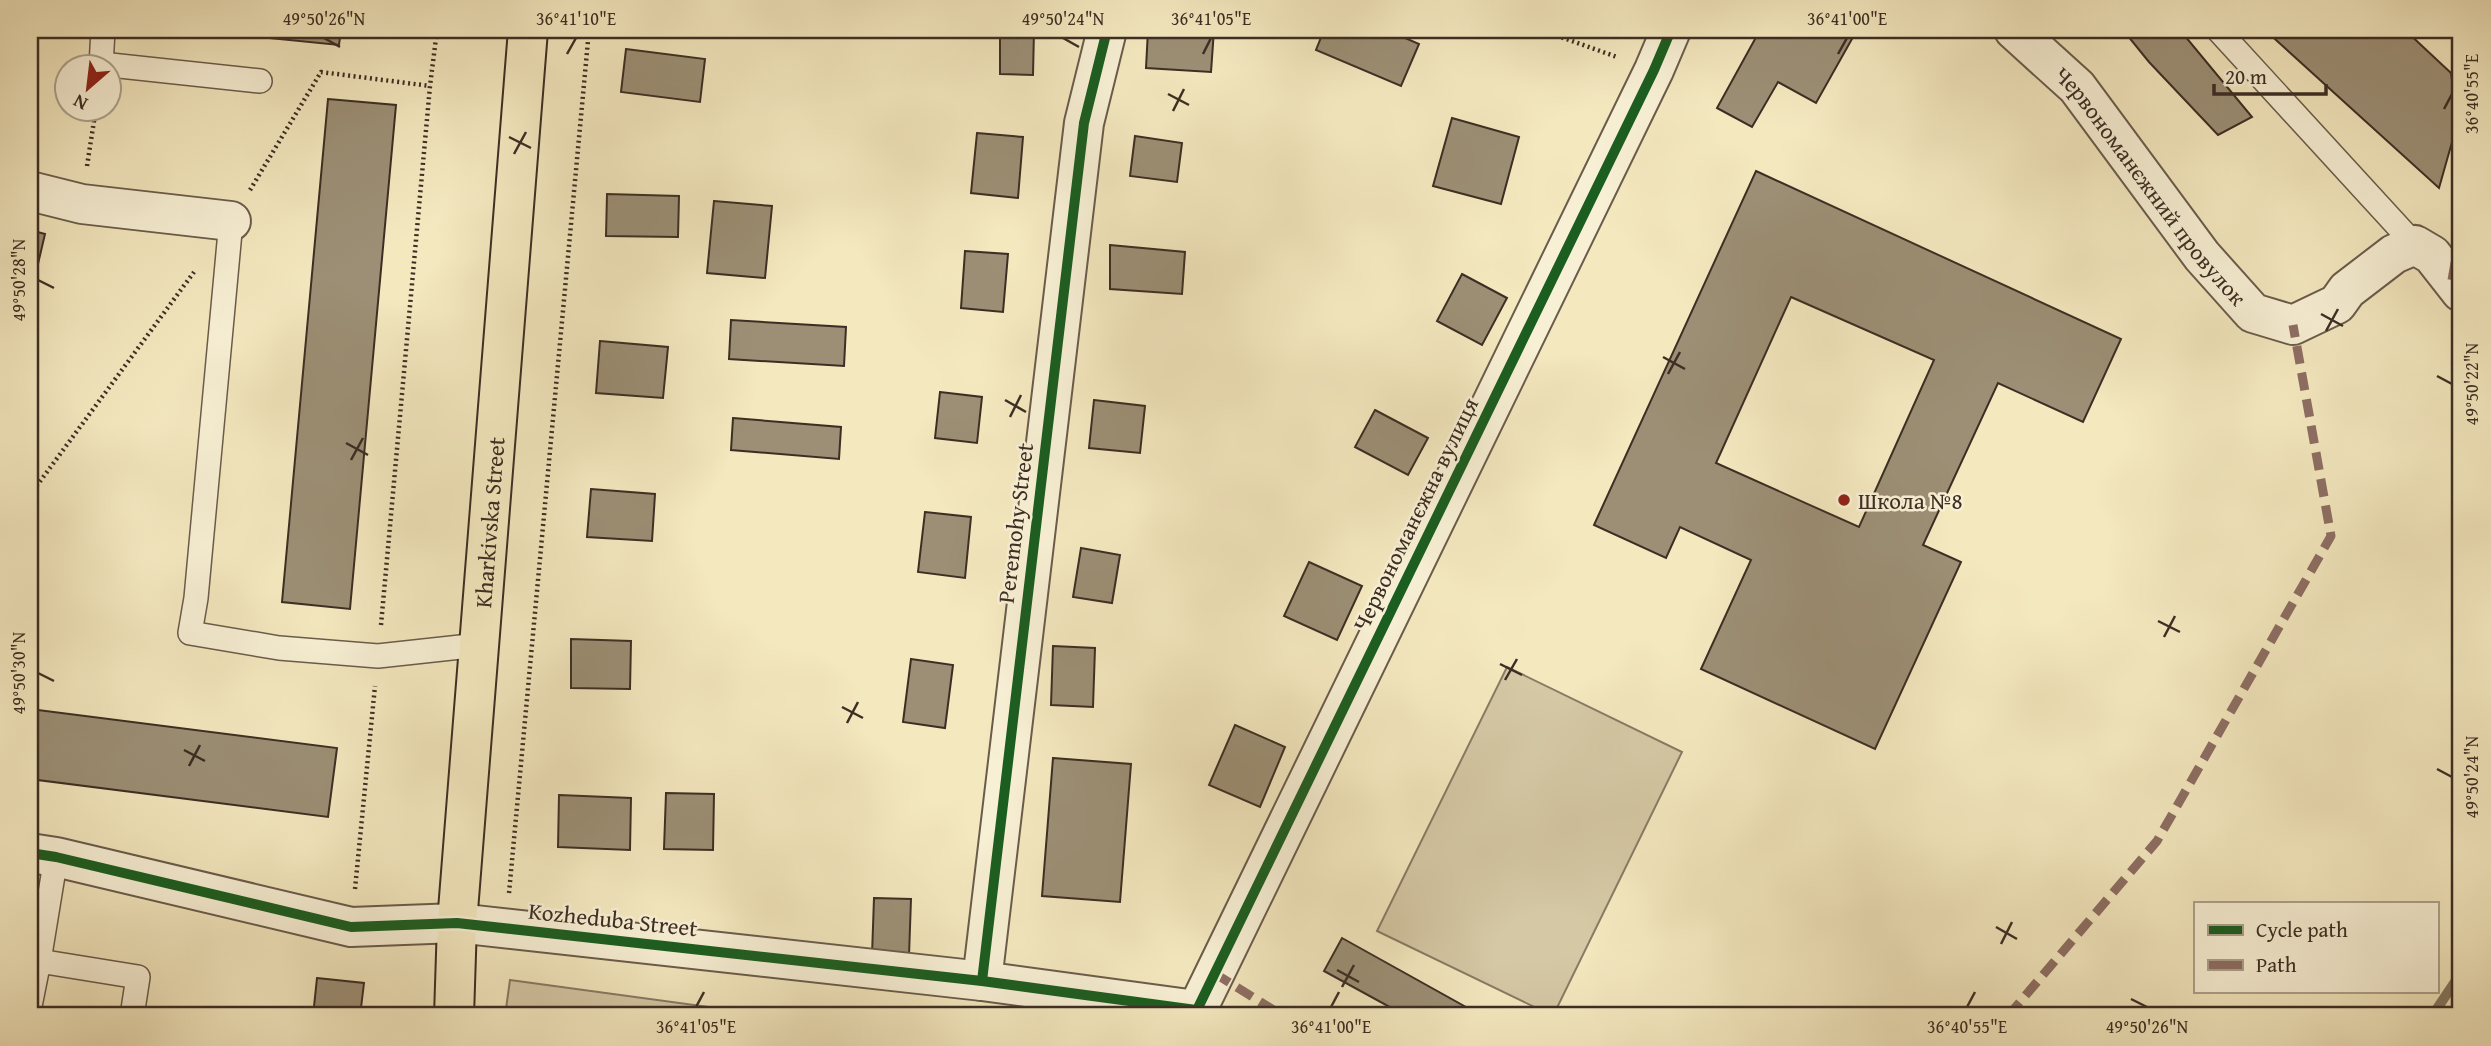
<svg xmlns="http://www.w3.org/2000/svg" width="2491" height="1046" font-family="'Gentium Book Plus',serif">
  <style>
    .green { fill: #d5c8a5; stroke: #887b64; stroke-width: 2 }
    .lines { fill: none; stroke-linecap: round; stroke-linejoin: round }
    .stream { stroke: #857861; stroke-width: 10 }
    .building { fill: #9c8f75; stroke: #3c2e24; stroke-width: 2; fill-rule: evenodd }
    .lane-casing { stroke: #6a5c4b; stroke-width: 26 }
    .street-casing { stroke: #6a5c4b; stroke-width: 42 }
    .primary-casing { stroke: #3c2e24; stroke-width: 42 }
    .path { stroke: #3c2e24; stroke-width: 4.5; stroke-dasharray: 2 3.5; stroke-linecap: butt }
    .lane { stroke: #f8f0d5; stroke-width: 23 }
    .street { stroke: #f8f0d5; stroke-width: 38 }
    .primary { stroke: #f4e8bf; stroke-width: 38 }
    .quiet { stroke: #8d6e63; stroke-width: 9; stroke-dasharray: 18 9; stroke-linecap: butt }
    .cycleway-casing { stroke: #f8f0d5; stroke-width: 15 }
    .cycleway { stroke: #1b5e20; stroke-width: 10 }
    .ticks { fill: none; stroke: #3c2e24; stroke-width: 2.5 }
    .poi-dot { fill: #8f2418; stroke: #f8f0d5; stroke-width: 2.5 }
    .labels { text-anchor: middle; dominant-baseline: central; stroke-width: 5; stroke-linejoin: round; paint-order: stroke }
    .street-label { font-size: 23px; fill: #3c2e24; stroke: #f8f0d5 }
    .poi-label { font-size: 23px; fill: #3c2e24; stroke: #f8f0d5; text-anchor: start }
    .neatline { fill: none; stroke: #3c2e24; stroke-width: 2.5 }
    .ticks-label { font-size: 18px; text-anchor: middle; fill: #3c2e24 }
  </style>
  <rect width="100%" height="100%" fill="#f4e8bf"/>
  <filter id="stains"><feTurbulence type="fractalNoise" baseFrequency=".00286" numOctaves="4"/><feColorMatrix values="0 0 0 0 .2 0 0 0 0 .09 0 0 0 0 .02 0 0 0 .5 -.17"/></filter>
  <radialGradient id="worn" r=".72"><stop offset=".6" stop-color="#630" stop-opacity="0"/><stop offset="1" stop-color="#630" stop-opacity=".3"/></radialGradient>
  <!-- green -->
  <g class="green">
    <polygon points="1507,667 1682,752 1553,1016 1377,931"/>
    <polygon points="510,980 775,1016 505,1016"/>
  </g>
  <g class="lines">
    <!-- stream -->
    <polyline class="stream" points="2432,1016 2461,973"/>
  </g>
  <!-- building -->
  <g class="building">
    <polygon points="190,30 341,30 339,45"/>
    <polygon points="1000,30 1034,30 1033,75 1000,74"/>
    <polygon points="1148,30 1214,30 1211,72 1146,68"/>
    <polygon points="1324,30 1387,30 1419,44 1401,86 1316,50"/>
    <polygon points="1606,30 1628,30 1625,37"/>
    <polygon points="1760,30 1857,30 1816,103 1778,82 1752,127 1717,108"/>
    <polygon points="2123,30 2180,30 2252,117 2218,135 2149,62"/>
    <polygon points="2265,30 2405,30 2451,73 2458,121 2439,188"/>
    <polygon points="626,49 705,59 700,102 621,92"/>
    <polygon points="328,99 396,105 350,609 282,602"/>
    <polygon points="1452,118 1519,137 1501,204 1433,186"/>
    <polygon points="977,133 1023,137 1018,198 971,193"/>
    <polygon points="1135,136 1182,143 1177,182 1130,176"/>
    <path d="M 1756,171 L 2121,339 L 2083,422 L 1998,383 L 1923,545 L 1961,562 L 1875,749 L 1701,669 L 1751,560 L 1680,527 L 1666,558 L 1594,525 ZM 1791,297 L 1934,360 L 1859,527 L 1716,463 Z"/>
    <polygon points="607,194 679,196 678,237 606,236"/>
    <polygon points="714,201 772,206 765,278 707,273"/>
    <polygon points="30,230 45,234 30,298"/>
    <polygon points="1110,245 1185,252 1182,294 1110,289"/>
    <polygon points="965,251 1008,254 1003,312 961,308"/>
    <polygon points="1462,274 1507,298 1482,345 1437,321"/>
    <polygon points="731,320 846,327 844,366 729,359"/>
    <polygon points="600,341 668,347 663,398 596,393"/>
    <polygon points="2461,359 2461,381 2452,364"/>
    <polygon points="940,392 982,397 977,443 935,438"/>
    <polygon points="1094,400 1145,406 1140,453 1089,448"/>
    <polygon points="1375,410 1428,438 1408,475 1355,447"/>
    <polygon points="733,418 841,427 839,459 731,450"/>
    <polygon points="591,489 655,494 652,541 587,537"/>
    <polygon points="925,512 971,517 965,578 918,572"/>
    <polygon points="1081,548 1120,555 1112,603 1073,597"/>
    <polygon points="1309,562 1362,586 1337,640 1284,616"/>
    <polygon points="571,639 631,641 630,689 571,688"/>
    <polygon points="1053,646 1095,648 1093,707 1051,705"/>
    <polygon points="911,659 953,665 945,728 903,722"/>
    <polygon points="30,709 337,748 328,817 30,779"/>
    <polygon points="1235,725 1285,747 1260,807 1209,785"/>
    <polygon points="1053,758 1131,764 1120,902 1042,896"/>
    <polygon points="666,793 714,794 713,850 664,849"/>
    <polygon points="559,795 631,798 630,850 558,847"/>
    <polygon points="874,898 911,899 909,956 872,955"/>
    <polygon points="1342,938 1482,1016 1406,1016 1324,971"/>
    <polygon points="317,978 364,983 360,1016 313,1016"/>
  </g>
  <g class="lines">
    <defs>
      <g id="lane">
        <polyline points="2218,30 2415,245"/>
        <polyline points="101,64 260,81"/>
        <polyline points="101,66 103,30"/>
        <polyline points="231,221 196,598 190,633 279,648 378,656 479,645"/>
        <polyline points="30,959 39,961 56,857"/>
        <polyline points="30,1006 39,961 138,977 132,1016"/>
      </g>
      <g id="street">
        <path id="s1" d="M 2014,30 L 2077,87 L 2202,256 L 2253,313 L 2293,325 L 2337,304 L 2347,290 L 2394,254 L 2415,245 L 2432,255 L 2461,292"/>
        <polyline points="30,191 82,204 231,221"/>
        <polyline points="30,853 56,857 351,927 457,923 982,981 1196,1010"/>
        <polyline points="982,981 1084,123 1107,30"/>
        <polyline points="1194,1016 1654,70 1671,30"/>
      </g>
      <g id="primary">
        <path id="s2" d="M 454,1016 L 457,923 L 528,30"/>
      </g>
    </defs>
    <!-- lane casing -->
    <use href="#lane" class="lane-casing"/>
    <!-- street casing -->
    <use href="#street" class="street-casing"/>
    <!-- primary casing -->
    <use href="#primary" class="primary-casing"/>
    <!-- path -->
    <g class="path">
      <polyline points="1541,30 1617,57"/>
      <polyline points="87,166 96,108"/>
      <polyline points="250,190 321,72 430,86"/>
      <polyline points="30,495 194,272"/>
      <polyline points="381,625 430,86 437,30"/>
      <polyline points="355,889 375,686"/>
      <polyline points="509,893 589,30"/>
    </g>
    <!-- lane -->
    <use href="#lane" class="lane"/>
    <!-- street -->
    <use href="#street" class="street"/>
    <!-- primary -->
    <use href="#primary" class="primary"/>
    <!-- quiet -->
    <g class="quiet">
      <polyline points="2452,280 2461,229"/>
      <polyline points="1214,973 1283,1016"/>
      <polyline points="2008,1016 2157,841 2331,536 2293,325"/>
    </g>
    <defs>
      <g id="cycleway">
        <polyline points="30,853 56,857 351,927 457,923 982,981 1196,1010"/>
        <polyline points="982,981 1084,123 1107,30"/>
        <polyline points="1194,1016 1654,70 1671,30"/>
      </g>
    </defs>
    <!-- cycleway casing -->
    <use href="#cycleway" class="cycleway-casing"/>
    <!-- cycleway -->
    <use href="#cycleway" class="cycleway"/>
  </g>
  <!-- ticks -->
  <path class="ticks" d="M 324,38 L 340,47M 1063,38 L 1079,47M 567,54 L 576,38M 1203,54 L 1211,38M 1838,54 L 1847,38M 1168,94 L 1189,105M 2444,109 L 2452,94M 1173,111 L 1184,89M 509,137 L 531,148M 514,154 L 526,132M 38,280 L 54,288M 2321,314 L 2343,326M 2326,331 L 2338,309M 1663,357 L 1685,369M 1668,374 L 1680,352M 2437,376 L 2452,384M 1005,400 L 1026,412M 1010,417 L 1021,395M 346,443 L 368,455M 351,460 L 363,438M 2158,621 L 2180,632M 2164,637 L 2175,616M 1500,664 L 1522,675M 38,673 L 54,681M 1505,680 L 1517,659M 842,707 L 863,718M 847,723 L 858,702M 184,750 L 205,761M 189,766 L 200,745M 2437,769 L 2452,777M 1996,927 L 2017,939M 2001,944 L 2012,922M 1337,970 L 1359,982M 1342,987 L 1354,965M 2131,999 L 2147,1007M 696,1007 L 704,992M 1331,1007 L 1339,992M 1967,1007 L 1975,992"/>
  <!-- markers -->
  <circle class="poi-dot" cx="1844" cy="500" r="7"/>
  <g class="labels">
    <!-- street labels -->
    <g class="street-label">
      <text stroke="none"><textPath href="#s1" startOffset="208">Червономанєжний провулок</textPath></text>
      <text transform="translate(1415 514) rotate(-64)">Червономанєжна вулиця</text>
      <text stroke="none"><textPath href="#s2" startOffset="495">Kharkivska Street</textPath></text>
      <text transform="translate(1015 523) rotate(-83)">Peremohy Street</text>
      <text transform="translate(613 919) rotate(6)">Kozheduba Street</text>
    </g>
    <!-- poi labels -->
    <g class="poi-label">
      <text x="1858" y="500">Школа №8</text>
    </g>
  </g>
  <!-- margin -->
  <rect width="2491" height="1046" fill="none" stroke="#f4e8bf" stroke-width="77"/>
  <!-- legend -->
  <rect x="2194" y="902" width="245" height="91" fill="#f8f0d5" stroke="#ada28e" stroke-width="2"/>
  <rect x="2208" y="925" width="35" height="10" fill="#1b5e20" stroke="#ada28e" stroke-width="2"/>
  <text x="2256" y="937" font-size="21" fill="#3c2e24">Cycle path</text>
  <rect x="2208" y="960" width="35" height="10" fill="#8d6e63" stroke="#ada28e" stroke-width="2"/>
  <text x="2256" y="972" font-size="21" fill="#3c2e24">Path</text>
  <!-- north arrow -->
  <g transform="translate(88 88) rotate(208)"><circle r="33" fill="#f8f0d5" stroke="#ada28e" stroke-width="2"/>
  <path d="M0-5L12 26L0 18L-12 26Z" fill="#8f2418"/>
  <text y="-10" font-size="19" font-weight="bold" text-anchor="middle" fill="#3c2e24">N</text>
  </g>
  <!-- scale -->
  <path d="M2214 84v10h112v-10" fill="none" stroke="#3c2e24" stroke-width="3.5"/>
  <text x="2225" y="84" font-size="21" fill="#3c2e24" stroke="#f8f0d5" stroke-width="5" paint-order="stroke">20 m</text>
  <rect x="38" y="38" width="2414" height="969" class="neatline"/>
  <g class="ticks-label">
    <text x="324" y="25">49°50'26"N</text>
    <text x="576" y="25">36°41'10"E</text>
    <text x="1063" y="25">49°50'24"N</text>
    <text x="1211" y="25">36°41'05"E</text>
    <text x="1847" y="25">36°41'00"E</text>
    <text transform="translate(2472 94) rotate(-90)" y="6">36°40'55"E</text>
    <text transform="translate(19 280) rotate(-90)" y="6">49°50'28"N</text>
    <text transform="translate(2472 384) rotate(-90)" y="6">49°50'22"N</text>
    <text transform="translate(19 673) rotate(-90)" y="6">49°50'30"N</text>
    <text transform="translate(2472 777) rotate(-90)" y="6">49°50'24"N</text>
    <text x="696" y="1033">36°41'05"E</text>
    <text x="1331" y="1033">36°41'00"E</text>
    <text x="1967" y="1033">36°40'55"E</text>
    <text x="2147" y="1033">49°50'26"N</text>
  </g>
  <rect width="100%" height="100%" filter="url(#stains)"/>
  <rect width="100%" height="100%" fill="url(#worn)"/>
</svg>
